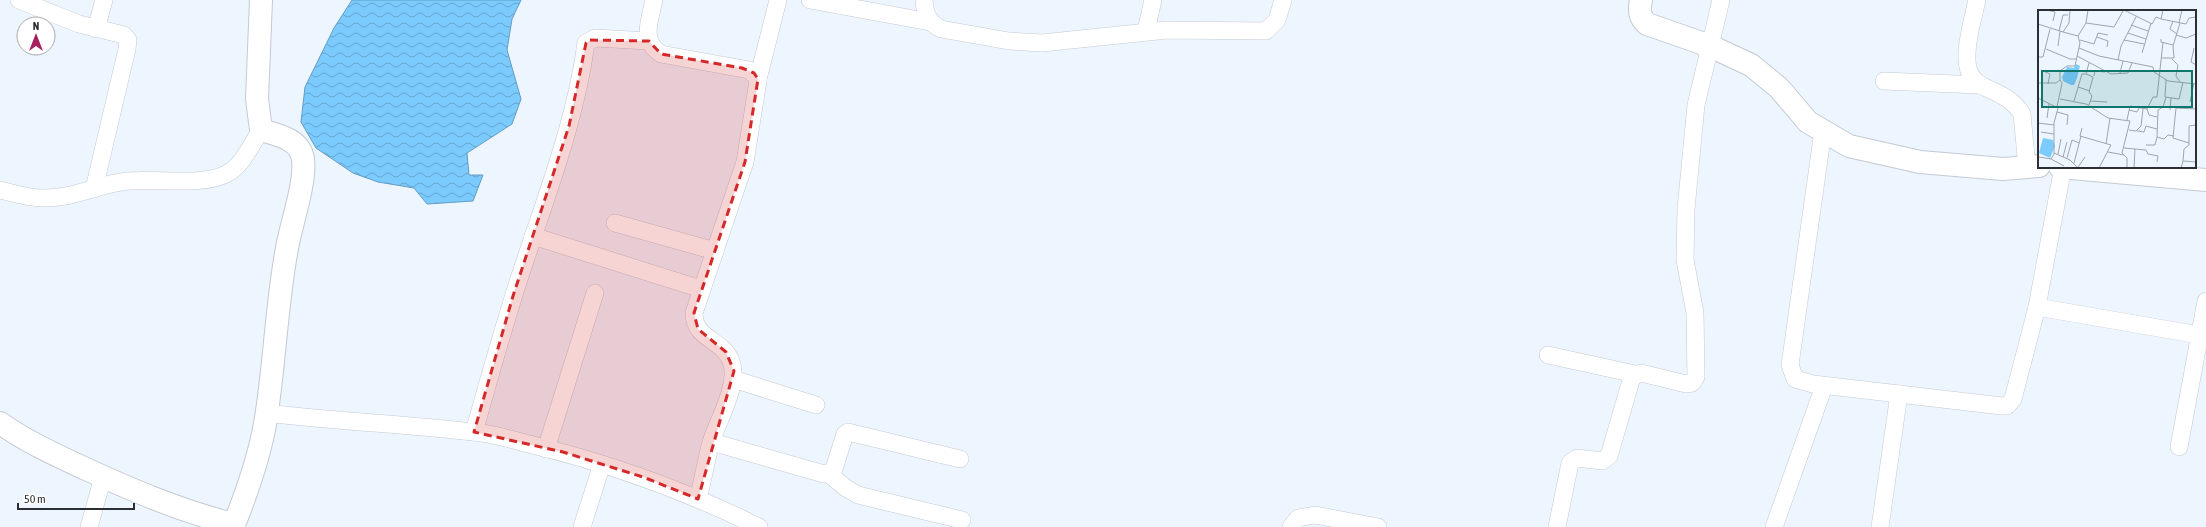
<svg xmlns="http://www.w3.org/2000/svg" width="2206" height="527" font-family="'Asap Condensed',sans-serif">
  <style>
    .water { fill: url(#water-waves); stroke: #639cc2 }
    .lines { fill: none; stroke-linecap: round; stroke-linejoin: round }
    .street-casing { stroke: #c3cad3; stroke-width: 18 }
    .secondary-casing { stroke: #c3cad3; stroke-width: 24 }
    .street { stroke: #fff; stroke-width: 17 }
    .secondary { stroke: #fff; stroke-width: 22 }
    .marked { fill: #d62828; fill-opacity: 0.2; stroke: #d62828; stroke-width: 3; stroke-dasharray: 8 5; stroke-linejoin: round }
    .inset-road { fill: none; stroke: #9fa5ac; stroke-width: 1 }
    .view { fill: #0f766e; fill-opacity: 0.15; stroke: #0f766e; stroke-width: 2 }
    .inset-edge { fill: none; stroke: #2b2e32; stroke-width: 2 }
  </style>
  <defs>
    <pattern id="water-waves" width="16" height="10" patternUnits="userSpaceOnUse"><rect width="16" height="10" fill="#7bcbff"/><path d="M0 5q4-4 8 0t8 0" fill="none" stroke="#65a5cf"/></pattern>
  </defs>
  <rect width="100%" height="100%" fill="#edf5fe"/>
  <!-- water -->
  <polygon class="water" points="352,0 521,0 512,19 507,50 521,99 512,124 467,153 469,175 483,175 473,201 427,204 414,188 378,182 353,173 316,148 301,122 305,87 334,28"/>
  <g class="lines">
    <defs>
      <g id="street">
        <polyline points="19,0 79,24 124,35 128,40 127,49 94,189"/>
        <path d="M 654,0 C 650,21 640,40 661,54 L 749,70 L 757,77 L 758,81 L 745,162 L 694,313 C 694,340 723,339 731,361 C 740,384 718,420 711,442 C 706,461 703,480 698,499"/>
        <polyline points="810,0 930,22"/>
        <path d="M 924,0 C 925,14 928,22 941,29 L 1009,41 L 1042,43 L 1167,30 L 1266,31 L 1277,20 L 1283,0"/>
        <path d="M 1977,0 C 1973,19 1959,63 1973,78 C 1977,84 1984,87 1991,90 C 2004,96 2014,101 2022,114 L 2027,167"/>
        <polyline points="96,29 104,0"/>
        <polyline points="1146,31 1153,0"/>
        <polyline points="758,79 778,0"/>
        <polyline points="1884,81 1980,85"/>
        <polyline points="1823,131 1790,365 1795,379 1813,384 2002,406 2007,406 2013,399 2037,307 2063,167"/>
        <path d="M 0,190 C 13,193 28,198 42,198 C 73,199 98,184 128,181 C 156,178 204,187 228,173 C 242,166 252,143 261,130"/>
        <polyline points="615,223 715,251"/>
        <polyline points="533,236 701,289"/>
        <polyline points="2037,307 2199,335"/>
        <polyline points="1548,355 1635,374"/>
        <polyline points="733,379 816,405"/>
        <path d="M 267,413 C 338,422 410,424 481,433 C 500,435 519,442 537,446 C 614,465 688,492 759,527"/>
        <path d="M 474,432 C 490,376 505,320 524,264 C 548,191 576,119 586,43 L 595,38 L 649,41"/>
        <polyline points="712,442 824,474 833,472 845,434 848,432 960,459"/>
        <polyline points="2179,447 2206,301"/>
        <polyline points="546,449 595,293"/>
        <polyline points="829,474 846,488 858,495 962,520"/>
        <polyline points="89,527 103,477"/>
        <polyline points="582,527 602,464"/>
        <polyline points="1291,527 1298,518 1315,515 1378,527"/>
        <polyline points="1557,527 1570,463 1577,458 1602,461 1609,456 1632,377 1641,373 1686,384 1692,383 1696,377 1695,313 1685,260 1686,209 1696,105 1721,0"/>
        <polyline points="1774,527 1824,386"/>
        <polyline points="1880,527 1899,394"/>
      </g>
      <g id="secondary">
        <path d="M 1641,0 C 1639,10 1639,17 1647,24 L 1710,46 L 1751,65 L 1779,88 L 1808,122 L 1849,146 L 1920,162 L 2003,169 L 2039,166"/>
        <polyline points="2060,167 2206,180"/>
        <path d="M 0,423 C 27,442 56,455 86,469 C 132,490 176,509 225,522 L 228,527"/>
        <path d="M 233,527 C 248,490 262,450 267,411 C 275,357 277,302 287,248 C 291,224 306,183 303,159 C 300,139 278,135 261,130 L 257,99 L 261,0"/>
      </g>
    </defs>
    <!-- street casing -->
    <use href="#street" class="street-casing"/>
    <!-- secondary casing -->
    <use href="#secondary" class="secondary-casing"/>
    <!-- street -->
    <use href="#street" class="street"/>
    <!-- secondary -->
    <use href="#secondary" class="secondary"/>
  </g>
  <!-- marked area -->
  <path class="marked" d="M 590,40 L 649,41 L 661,54 L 742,68 L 754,73 L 758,79 L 745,162 L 694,313 L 698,329 L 726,352 L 734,371 L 698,499 L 643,477 L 563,452 L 474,432 L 513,296 L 569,126 L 586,43 Z"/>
  <!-- overview -->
  <g transform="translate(2038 10)">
    <rect width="158" height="158" fill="#edf5fe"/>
    <path d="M 38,54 L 42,56 L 39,68 L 36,75 L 33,75 L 25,71 L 24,67 L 29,57 L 36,58 ZM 5,128 L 15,130 L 17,136 L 12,148 L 1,143 Z" fill="#7bcbff"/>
    <path class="inset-road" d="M 9,0 L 17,2 L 15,11M 86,0 L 114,14 L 118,7 L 123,9 L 125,0M 123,9 L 148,14 L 151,8 L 158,7M 135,11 L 132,19 L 139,24M 48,13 L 50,0M 141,13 L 144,0M 0,14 L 25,22 L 31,13 L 32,0M 93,15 L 110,21M 21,21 L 25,5 L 30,5M 90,23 L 108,29M 138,25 L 148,28 L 158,24M 40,26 L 48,13 L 76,17 L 85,1M 59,27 L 70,31 L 69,37M 123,29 L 123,32 L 135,35M 42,30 L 56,34 L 60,23 L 70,25M 86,30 L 106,34M 20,36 L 22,21M 41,38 L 61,46 L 115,57 L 116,62 L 130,71 L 158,74M 156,38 L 153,52 L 158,55M 8,39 L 32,49 L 38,49M 104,43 L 113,13M 39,46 L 73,64 L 90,63 L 94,53M 0,47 L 5,47 L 12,19M 124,48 L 136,48 L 135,36 L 142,13M 134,49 L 140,55 L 138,66 L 142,72M 80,50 L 83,36 L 98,7M 51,53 L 48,64 L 55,67 L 51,82 L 54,86 L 51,95M 3,60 L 12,64 L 10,74M 82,63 L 85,51M 56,66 L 57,61 L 67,62M 128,70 L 127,87 L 141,89 L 145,72M 0,73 L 18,73 L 22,70M 40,77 L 52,81M 0,88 L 20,98 L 16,113 L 16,144 L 13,149 L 1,147 L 0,150M 22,89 L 48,94 L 70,108 L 92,111 L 84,143 L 89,148 L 89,158M 36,91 L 44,64 L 48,64M 52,91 L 69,92M 152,92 L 156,73M 19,97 L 24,73 L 22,70 L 22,61 L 29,56 L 37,56 L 42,33 L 40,26 L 25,22M 109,99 L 111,105 L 119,107M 91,100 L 99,102 L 101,98M 132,100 L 133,88M 19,102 L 30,105 L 29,115M 9,108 L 11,94M 89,110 L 92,96 L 109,99 L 115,87 L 119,87 L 125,32M 0,113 L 16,115M 44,118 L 42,126 L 73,135 L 61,158M 91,120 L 98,121 L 103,116 L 105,99M 99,121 L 106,122 L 108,116 L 119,119M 3,122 L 16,124M 119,127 L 120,100 L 125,97 L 128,87M 151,133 L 135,128 L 138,98 L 158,99M 68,134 L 72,108M 108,135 L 117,135 L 119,127 L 126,129 L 130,125 L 136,126M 86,138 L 108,140 L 110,144 L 120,146 L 119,152M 70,142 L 86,145M 16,143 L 32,150 L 40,158M 20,144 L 23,129M 25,147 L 29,132M 29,148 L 34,130 L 41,133M 13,149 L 26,156M 145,151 L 146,139 L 151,135 L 151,116 L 158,115M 36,153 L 43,126M 40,157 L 47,147M 96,158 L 97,139M 143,158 L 145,151 L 158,152"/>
    <path class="view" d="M 4,61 L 154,61 L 154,97 L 4,97 Z"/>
    <rect width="158" height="158" class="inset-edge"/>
  </g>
  <!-- north arrow -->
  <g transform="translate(36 36)"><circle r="19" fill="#ffffff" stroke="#aaabad"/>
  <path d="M0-3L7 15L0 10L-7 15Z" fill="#a91e61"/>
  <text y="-6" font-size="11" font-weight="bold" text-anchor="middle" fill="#2b2e32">N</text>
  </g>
  <!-- scale -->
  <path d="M18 503v6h116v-6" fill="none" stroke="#2b2e32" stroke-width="2"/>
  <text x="24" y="503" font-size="12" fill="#2b2e32" stroke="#ffffff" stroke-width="3" paint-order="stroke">50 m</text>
</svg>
